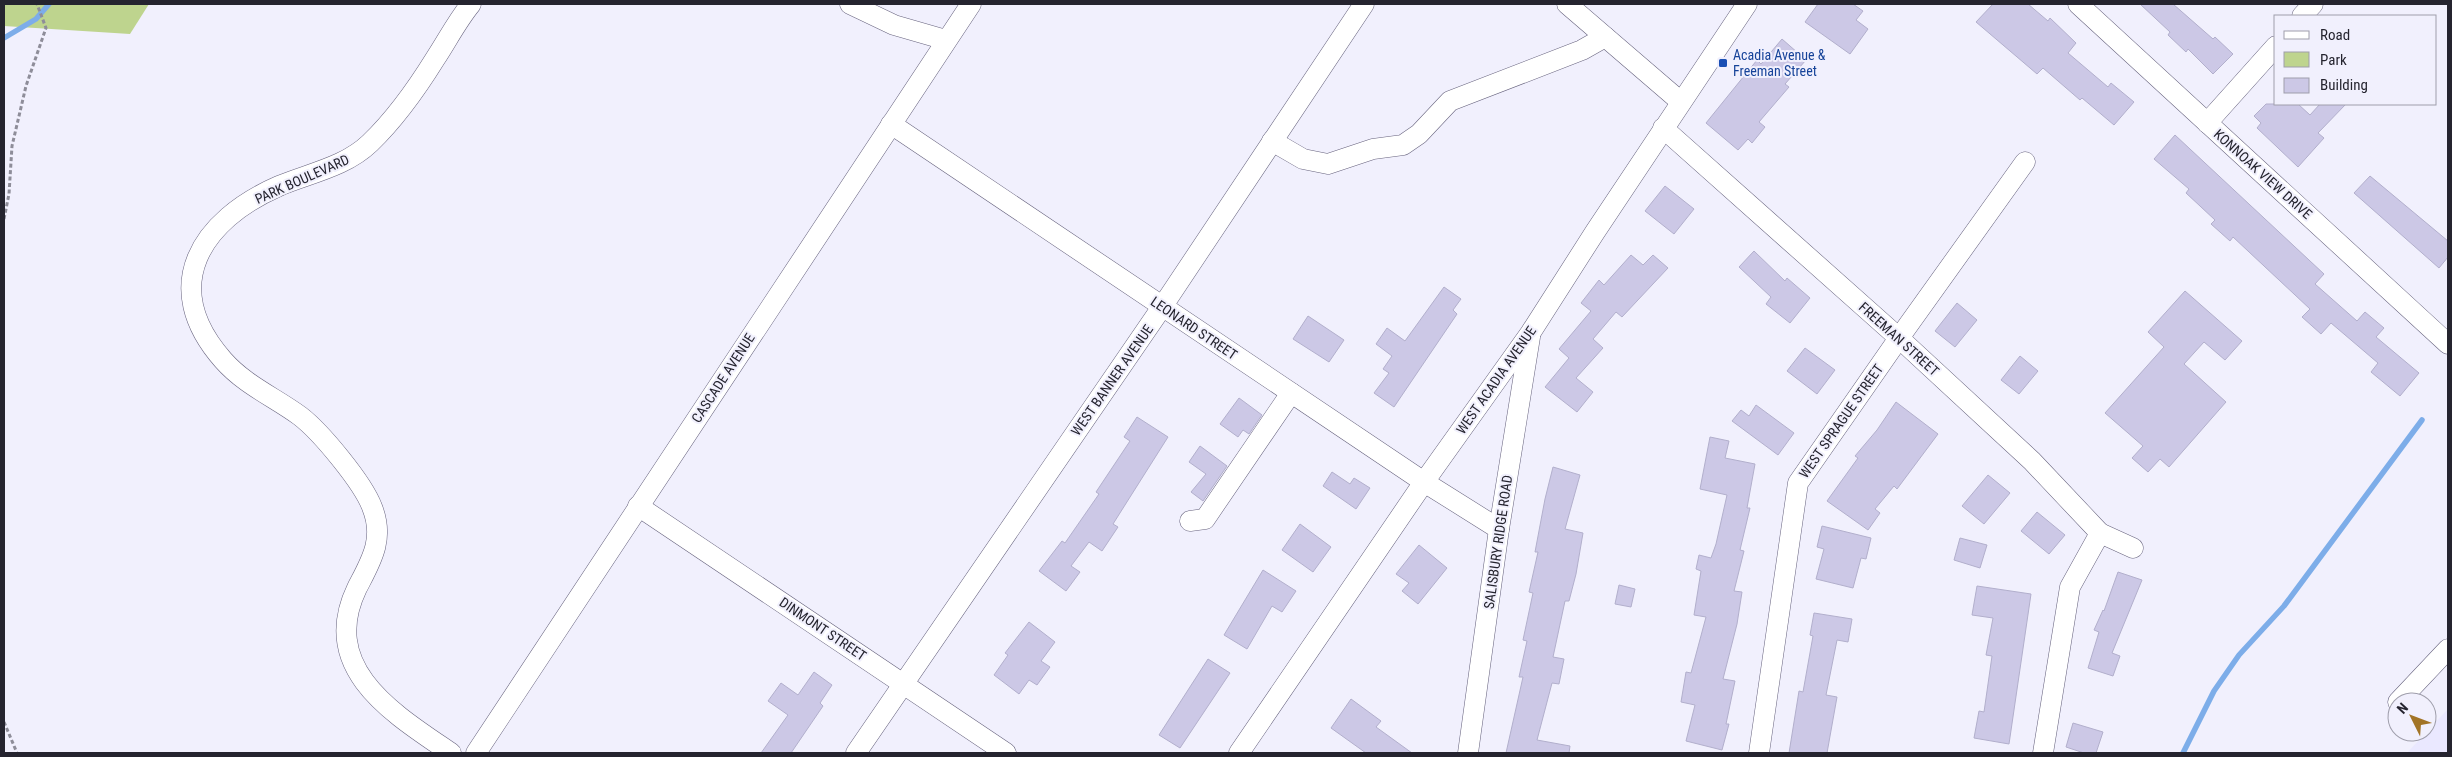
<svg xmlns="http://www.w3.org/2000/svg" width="2452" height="757" font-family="'Roboto Condensed',sans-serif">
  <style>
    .built { fill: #eae8ff }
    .green { fill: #bed48e }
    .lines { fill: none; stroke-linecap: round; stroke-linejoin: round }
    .stream { stroke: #7dade9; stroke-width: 5.5 }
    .building { fill: #ccc8e6; stroke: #b2afcc }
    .minor-casing { stroke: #67637e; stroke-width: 21 }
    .path { stroke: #8e8d99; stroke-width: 3; stroke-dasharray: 4 2.5; stroke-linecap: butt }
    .minor { stroke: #fff; stroke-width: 20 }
    .transit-dot { fill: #1a4fb4; stroke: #f1f0fd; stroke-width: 2 }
    .labels { text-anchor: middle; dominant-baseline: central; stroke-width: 4; stroke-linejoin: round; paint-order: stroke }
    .transit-label { font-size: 14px; fill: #164399; stroke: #f1f0fd; text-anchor: start }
    .street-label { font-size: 14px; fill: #25242f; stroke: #f1f0fd }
  </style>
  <rect width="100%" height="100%" fill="#f1f0fd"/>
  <!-- built -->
  <polygon class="built" points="2448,709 2448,753 2407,753"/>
  <!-- green -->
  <polygon class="green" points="4,4 149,4 130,34 4,26"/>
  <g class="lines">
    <!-- stream -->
    <g class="stream">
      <polyline points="4,38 36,19 49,4"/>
      <polyline points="2183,753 2214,691 2239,655 2284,606 2422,420"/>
    </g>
  </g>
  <!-- building -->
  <g class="building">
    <polygon points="1818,4 1853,4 1863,11 1856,20 1868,29 1850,54 1805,22"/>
    <polygon points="1993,4 2028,4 2048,21 2050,18 2076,43 2068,53 2108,87 2111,83 2134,102 2114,125 2082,98 2080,100 2043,68 2037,74 1976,22"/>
    <polygon points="2140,4 2173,4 2213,39 2215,37 2233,54 2213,74 2188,49 2186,52 2168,35 2170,32"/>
    <polygon points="1782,39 1806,60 1785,84 1789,87 1759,122 1765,127 1752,143 1748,139 1738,150 1706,123 1757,60 1761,64"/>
    <polygon points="2266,104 2298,104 2310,115 2320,104 2346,104 2318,133 2324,138 2298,167 2257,128 2261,123 2254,116"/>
    <polygon points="2175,135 2324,274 2315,284 2357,321 2365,312 2384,328 2376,337 2419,373 2400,396 2371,372 2378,363 2331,323 2321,334 2302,317 2310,309 2233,237 2230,241 2211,224 2215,220 2186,193 2189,189 2154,159"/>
    <polygon points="2370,176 2448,241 2448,257 2439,268 2354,193"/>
    <polygon points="1665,186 1694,209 1674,234 1645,211"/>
    <polygon points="1754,251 1785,281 1787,278 1810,298 1790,323 1766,304 1771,297 1739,267"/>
    <polygon points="1631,255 1643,265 1653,255 1668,268 1622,317 1616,312 1593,339 1603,348 1576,378 1593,392 1577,412 1545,387 1569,358 1559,349 1591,311 1581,303 1599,280 1604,285"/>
    <polygon points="1444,287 1461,299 1453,310 1457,314 1394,407 1374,393 1389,373 1383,369 1392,356 1376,344 1387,328 1405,341"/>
    <polygon points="2185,291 2242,341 2225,360 2204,342 2184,364 2226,402 2169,467 2160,459 2148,472 2132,458 2143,446 2105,413 2164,347 2148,332"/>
    <polygon points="1957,303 1977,320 1955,347 1935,331"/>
    <polygon points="1308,316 1344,340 1329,362 1293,339"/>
    <polygon points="1805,348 1835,370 1817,394 1787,371"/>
    <polygon points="2020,356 2038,371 2019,394 2001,380"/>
    <polygon points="1239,398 1262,415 1249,434 1243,430 1238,437 1220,424"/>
    <polygon points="1896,402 1938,434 1897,489 1894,486 1875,509 1880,513 1868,530 1827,501 1858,458 1855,456 1877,430"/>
    <polygon points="1756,405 1794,433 1778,455 1732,421 1741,410 1749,416"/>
    <polygon points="1137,417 1168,437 1113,524 1118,527 1102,551 1089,542 1071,566 1080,572 1066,591 1039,571 1062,541 1065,543 1099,494 1096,492 1130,441 1124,437"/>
    <polygon points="1710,437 1729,441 1725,458 1755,464 1747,508 1750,508 1740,550 1744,551 1734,591 1742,592 1737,624 1723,679 1735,681 1726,724 1729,724 1722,750 1686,741 1695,705 1681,702 1686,672 1691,673 1706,617 1694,615 1701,571 1696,569 1699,555 1711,558 1716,544 1727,495 1700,489"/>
    <polygon points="1200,446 1227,466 1203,501 1191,492 1206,474 1189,462"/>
    <polygon points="1553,467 1580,475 1565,529 1583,533 1576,574 1569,601 1565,601 1553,657 1564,659 1559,684 1552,683 1537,740 1570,746 1569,753 1506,753 1523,677 1519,677 1527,641 1523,640 1533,593 1529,592 1538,552 1535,552 1545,499"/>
    <polygon points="1332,472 1350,484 1354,478 1370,488 1356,509 1323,486"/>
    <polygon points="1988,475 2010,493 1984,524 1962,506"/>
    <polygon points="2037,512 2065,535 2049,554 2021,531"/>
    <polygon points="1300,524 1331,547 1313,572 1282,550"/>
    <polygon points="1822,526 1871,538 1866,559 1861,558 1853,588 1816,579 1824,549 1817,547"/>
    <polygon points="1960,538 1987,545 1980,568 1954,560"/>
    <polygon points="1419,545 1447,568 1418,604 1402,591 1409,583 1396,574"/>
    <polygon points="1263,570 1296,591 1282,612 1272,606 1247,649 1224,635"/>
    <polygon points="2118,572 2142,580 2112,653 2120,656 2113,676 2088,668 2099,632 2094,630 2103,610 2104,611"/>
    <polygon points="1619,585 1635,589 1631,607 1615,604"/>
    <polygon points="1977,586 2031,594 2009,744 1974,738 1979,711 1984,712 1992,656 1986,655 1993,618 1972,615"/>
    <polygon points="1814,613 1852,619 1848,642 1837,640 1826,695 1837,697 1827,753 1789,753 1799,691 1803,692 1813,636 1810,635"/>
    <polygon points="1029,622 1055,642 1041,661 1050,667 1037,685 1029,680 1019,694 994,675 1008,655 1005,653"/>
    <polygon points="1208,659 1230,673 1180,748 1159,735"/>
    <polygon points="814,672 832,685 820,703 823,706 791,753 761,753 788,715 768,701 781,683 798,695"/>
    <polygon points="1351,699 1381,721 1376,727 1412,753 1366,753 1331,728"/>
    <polygon points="2073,723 2103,732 2096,753 2084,753 2066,747"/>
  </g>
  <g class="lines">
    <defs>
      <g id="minor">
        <polyline points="850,4 894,25 946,40"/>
        <polyline points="1567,4 1681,102"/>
        <polyline points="2078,4 2448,344"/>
        <polyline points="2302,16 2313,4"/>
        <polyline points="2207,123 2276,46"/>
        <polyline points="891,124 1424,482 1499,529"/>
        <polyline points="1663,128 1899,338 2032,461 2100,533 2133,548"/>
        <polyline points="1272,141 1303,159 1328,164 1373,149 1403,145 1419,134 1450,101 1582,50 1605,37"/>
        <polyline points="638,506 1006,753"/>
        <polyline points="1190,521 1205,519 1291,393"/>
        <polyline points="2398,702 2448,649"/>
        <path d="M 451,753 C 394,714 318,669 357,588 C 371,561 385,539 372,507 C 363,483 321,432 300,416 C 274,397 245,385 223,360 C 158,286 201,220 279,186 C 310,173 345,167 370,143 C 395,119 417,88 435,59 C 447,41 457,21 471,4"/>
        <polyline points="476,753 971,4"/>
        <polyline points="856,753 1162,307 1364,4"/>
        <polyline points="1239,753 1424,482 1531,332 1595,232 1747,4"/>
        <polyline points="1468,753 1499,529 1530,337"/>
        <polyline points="1759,753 1798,483 1899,338 2025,162"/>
        <polyline points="2043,753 2070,587 2100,533"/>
      </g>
    </defs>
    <!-- minor casing -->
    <use href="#minor" class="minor-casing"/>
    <!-- path -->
    <g class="path">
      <polyline points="4,219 9,194 12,146 26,86 46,28 37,4"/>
      <polyline points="4,722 17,753"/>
    </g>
    <!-- minor -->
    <use href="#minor" class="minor"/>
  </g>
  <!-- markers -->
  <rect class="transit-dot" x="1718" y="58" width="10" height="10" rx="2.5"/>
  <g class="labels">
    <!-- transit labels -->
    <g class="transit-label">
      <text x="1733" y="55">Acadia Avenue &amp;<tspan x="1733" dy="16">Freeman Street</tspan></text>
    </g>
    <!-- street labels -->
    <g class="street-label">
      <text transform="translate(2263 174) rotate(42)">KONNOAK VIEW DRIVE</text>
      <text transform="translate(302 179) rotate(-24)">PARK BOULEVARD</text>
      <text transform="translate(1194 328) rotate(34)">LEONARD STREET</text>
      <text transform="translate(1899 339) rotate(42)">FREEMAN STREET</text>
      <text transform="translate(723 378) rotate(-57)">CASCADE AVENUE</text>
      <text transform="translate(1112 380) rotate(-55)">WEST BANNER AVENUE</text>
      <text transform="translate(1496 380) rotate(-55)">WEST ACADIA AVENUE</text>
      <text transform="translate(1841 421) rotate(-55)">WEST SPRAGUE STREET</text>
      <text transform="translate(1498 542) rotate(-82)">SALISBURY RIDGE ROAD</text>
      <text transform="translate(823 629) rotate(34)">DINMONT STREET</text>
    </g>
  </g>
  <!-- border -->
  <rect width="2452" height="757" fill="none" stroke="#25242f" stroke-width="10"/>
  <!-- legend -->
  <rect x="2274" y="15" width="162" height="90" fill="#f1f0fd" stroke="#9f9eab"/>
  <rect x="2284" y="31" width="25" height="8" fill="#ffffff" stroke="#9f9eab"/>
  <text x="2320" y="40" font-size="15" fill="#25242f">Road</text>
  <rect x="2284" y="52" width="25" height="15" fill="#bed48e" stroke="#9f9eab"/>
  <text x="2320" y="65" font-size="15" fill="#25242f">Park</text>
  <rect x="2284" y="78" width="25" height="15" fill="#ccc8e6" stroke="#9f9eab"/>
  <text x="2320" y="90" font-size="15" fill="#25242f">Building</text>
  <!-- north arrow -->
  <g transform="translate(2412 717) rotate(312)"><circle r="24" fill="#f1f0fd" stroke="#9f9eab"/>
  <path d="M0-4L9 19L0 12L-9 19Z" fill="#a27426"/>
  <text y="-8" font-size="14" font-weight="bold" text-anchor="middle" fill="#25242f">N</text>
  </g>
</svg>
